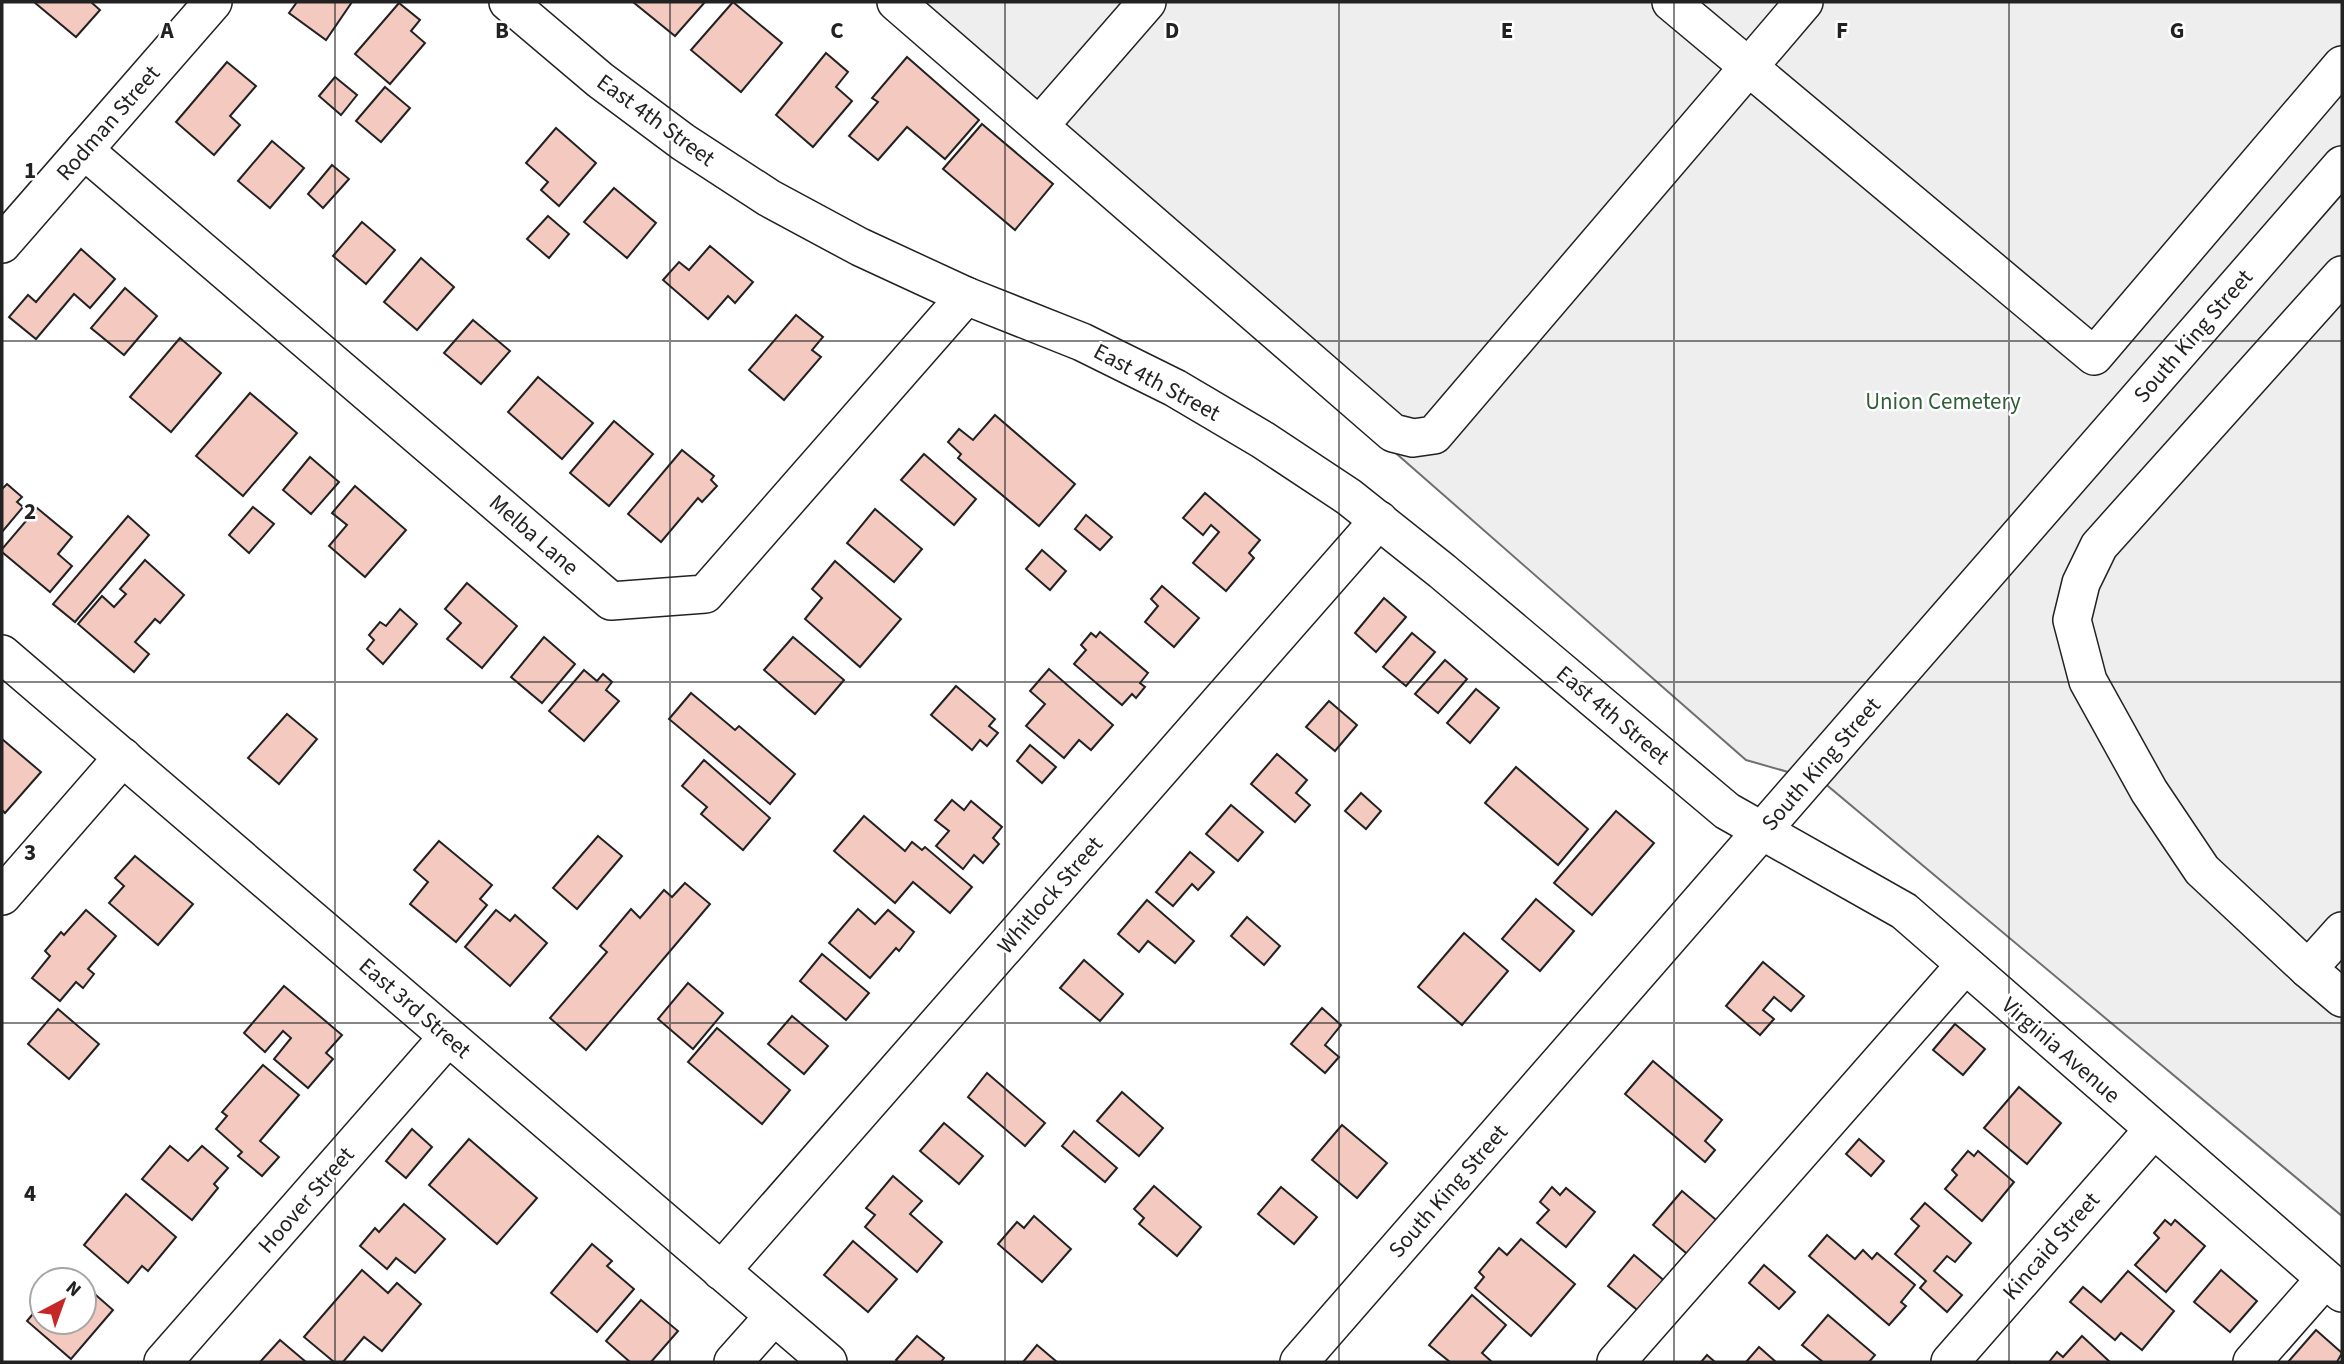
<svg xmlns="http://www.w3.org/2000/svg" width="2344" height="1364" font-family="'Source Sans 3',sans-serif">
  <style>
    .green { fill: #eee; stroke: #6f6f6f; stroke-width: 2 }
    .building { fill: #f3c9c0; stroke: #222; stroke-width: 2 }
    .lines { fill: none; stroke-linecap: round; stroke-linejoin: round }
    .minor-casing { stroke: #222; stroke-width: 40 }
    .minor { stroke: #fff; stroke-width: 37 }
    .grid { fill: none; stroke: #222; stroke-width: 2; stroke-opacity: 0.55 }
    .labels { text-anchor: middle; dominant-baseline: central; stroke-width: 5; stroke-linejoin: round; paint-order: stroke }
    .street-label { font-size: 23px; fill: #222; stroke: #fff }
    .park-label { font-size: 23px; fill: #2f5e38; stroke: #fff }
    .grid-label { font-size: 23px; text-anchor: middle; font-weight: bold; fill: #222; stroke: #fff; stroke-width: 5; stroke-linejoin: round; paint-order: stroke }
  </style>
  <rect width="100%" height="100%" fill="#fff"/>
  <!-- green -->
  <polygon class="green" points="881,2 2342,2 2342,1216 1823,782 1746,760"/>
  <!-- building -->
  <g class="building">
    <polygon points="34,2 91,2 100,10 76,37"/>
    <polygon points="297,2 352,2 326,40 289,13"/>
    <polygon points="633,2 705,2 675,36"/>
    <polygon points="733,2 782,43 741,92 691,50"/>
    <polygon points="399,3 420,20 411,31 425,43 390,84 355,54"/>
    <polygon points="826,53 848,72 836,87 852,101 813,147 776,115"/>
    <polygon points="907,57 979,120 945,159 907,127 878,160 849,136 878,102 872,98"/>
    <polygon points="227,62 256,86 230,116 240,125 214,155 176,122"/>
    <polygon points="335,77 357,95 341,115 319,96"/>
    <polygon points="385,87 410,108 381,142 356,121"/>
    <polygon points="982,124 1053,184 1015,230 943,169"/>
    <polygon points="556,128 596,163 559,206 541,190 548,182 526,163"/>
    <polygon points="272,141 304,168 270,208 238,181"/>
    <polygon points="332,165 349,179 323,208 308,194"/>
    <polygon points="614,188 656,223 627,258 584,222"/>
    <polygon points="548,216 569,234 549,258 527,239"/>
    <polygon points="362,222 395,250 366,284 333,256"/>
    <polygon points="710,246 753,282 735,303 728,296 708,319 663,280 679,262 689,270"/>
    <polygon points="81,249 115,279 90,308 74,294 36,339 9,317 28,295 36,302"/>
    <polygon points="421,258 454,287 417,330 384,302"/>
    <polygon points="125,288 157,316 124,355 91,328"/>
    <polygon points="796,315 823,337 812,350 821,357 784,400 749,370"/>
    <polygon points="473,320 510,351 481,384 444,353"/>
    <polygon points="180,338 221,373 171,432 130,397"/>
    <polygon points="538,377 593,423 562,459 508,412"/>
    <polygon points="250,393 297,433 243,496 196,456"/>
    <polygon points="995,415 1075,484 1039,526 958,458 961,454 948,442 959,429 973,440"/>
    <polygon points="614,421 653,454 609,506 570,473"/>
    <polygon points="682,450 714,476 711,480 717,486 702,502 698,498 661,542 628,514"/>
    <polygon points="924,454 976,499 954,525 901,480"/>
    <polygon points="310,457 339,482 311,514 283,490"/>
    <polygon points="7,484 22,497 17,502 23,507 2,532 2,489"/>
    <polygon points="355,486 406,530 365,577 329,546 347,525 332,513"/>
    <polygon points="1205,493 1260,540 1249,553 1254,558 1226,591 1193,563 1219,532 1211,525 1203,535 1183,518"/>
    <polygon points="253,507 274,524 249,553 229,535"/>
    <polygon points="37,508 72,537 58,554 72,566 50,592 2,552 2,549"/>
    <polygon points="875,509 922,549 894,582 847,543"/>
    <polygon points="1086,515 1112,537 1100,550 1075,529"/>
    <polygon points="128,516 149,535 75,622 53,604"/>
    <polygon points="1042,550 1066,571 1050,590 1026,569"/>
    <polygon points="145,560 184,595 160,623 155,619 135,642 149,654 134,672 78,624 102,596 114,607 126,594 120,589"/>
    <polygon points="835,561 901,619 860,667 805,619 822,598 812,589"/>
    <polygon points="467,583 517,626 482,668 447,639 461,623 445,609"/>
    <polygon points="1162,586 1199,618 1174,647 1145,622 1158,606 1151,599"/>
    <polygon points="1384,598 1406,617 1376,652 1355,633"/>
    <polygon points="400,609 417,624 383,664 367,649 374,640 369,635 380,622 386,626"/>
    <polygon points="1100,632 1148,673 1140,683 1145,687 1136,698 1132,694 1122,705 1074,664 1086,650 1081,645 1091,633 1096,637"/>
    <polygon points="1412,633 1435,652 1406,686 1383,667"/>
    <polygon points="544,637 575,664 542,703 511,677"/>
    <polygon points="793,637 844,680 815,714 764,670"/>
    <polygon points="1445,660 1467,679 1438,713 1415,694"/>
    <polygon points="1049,669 1113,725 1091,750 1079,740 1064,758 1026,726 1045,704 1030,691"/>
    <polygon points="584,670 597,681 603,674 612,682 606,690 619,701 584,741 549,711"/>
    <polygon points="956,686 995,719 989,726 998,733 987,746 980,740 972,750 931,715"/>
    <polygon points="1476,689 1499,708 1470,743 1447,723"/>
    <polygon points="691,693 735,730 739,726 795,774 770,804 669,719"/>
    <polygon points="1329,701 1357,725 1335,751 1306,727"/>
    <polygon points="287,714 317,739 279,784 248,758"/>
    <polygon points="2,739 41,772 5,813 2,810"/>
    <polygon points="1030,745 1056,767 1042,783 1017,761"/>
    <polygon points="1277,754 1307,780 1296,793 1310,805 1295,822 1251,784"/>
    <polygon points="704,760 770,818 743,850 701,814 707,807 682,786"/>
    <polygon points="1516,767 1588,829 1558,865 1485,803"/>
    <polygon points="1361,793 1381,811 1366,829 1345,811"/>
    <polygon points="952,800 964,810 971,801 1002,827 993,838 999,844 983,863 974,855 963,869 936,846 949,831 935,820"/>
    <polygon points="1231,805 1263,832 1238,861 1206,834"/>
    <polygon points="1616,811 1654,843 1592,915 1554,883"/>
    <polygon points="864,816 905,851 912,842 922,850 925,847 972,887 950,913 913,882 895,903 834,851"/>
    <polygon points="598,836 622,856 577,909 553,888"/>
    <polygon points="439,841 492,885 480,899 487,905 456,942 410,904 428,882 414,870"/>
    <polygon points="1190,852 1214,872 1198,890 1192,884 1173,906 1156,892"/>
    <polygon points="135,856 193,904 158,945 109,903 124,886 115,878"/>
    <polygon points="685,883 710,904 586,1050 550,1018 607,952 600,946 631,909 640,918 664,890 672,897"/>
    <polygon points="1536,899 1574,931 1540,971 1502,939"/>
    <polygon points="1147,900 1194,941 1175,963 1148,941 1139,952 1118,934"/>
    <polygon points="858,909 875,924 888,910 914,932 899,951 896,948 870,978 829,943"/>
    <polygon points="86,910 116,936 88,969 94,974 83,988 76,982 60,1001 32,978 50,956 45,951 61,932 64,935"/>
    <polygon points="496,910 510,921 515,915 547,943 510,986 465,947"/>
    <polygon points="1247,917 1280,946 1264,965 1231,936"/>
    <polygon points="1464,933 1508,971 1462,1025 1418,987"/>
    <polygon points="822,954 869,993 846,1020 800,981"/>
    <polygon points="1084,960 1123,994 1100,1021 1060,988"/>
    <polygon points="1763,962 1804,996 1791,1011 1774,997 1763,1010 1774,1019 1760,1035 1726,1006"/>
    <polygon points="688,983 723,1013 693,1049 658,1019"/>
    <polygon points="284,986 342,1035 326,1053 333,1059 308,1088 274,1059 291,1038 283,1031 265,1052 244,1033"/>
    <polygon points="1322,1008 1341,1025 1325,1045 1339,1057 1325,1073 1291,1044"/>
    <polygon points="58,1009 99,1044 69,1079 28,1044"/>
    <polygon points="792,1016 828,1046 804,1074 768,1044"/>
    <polygon points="1955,1024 1985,1049 1963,1075 1933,1050"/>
    <polygon points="717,1028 790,1090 762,1124 688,1062"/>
    <polygon points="1653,1061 1722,1120 1705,1141 1715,1150 1705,1162 1625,1094"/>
    <polygon points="263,1065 299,1095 260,1141 279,1157 262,1176 238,1156 242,1152 216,1129 227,1116 222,1112"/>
    <polygon points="987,1073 1045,1123 1025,1146 968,1097"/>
    <polygon points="2019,1087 2061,1123 2027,1164 1984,1128"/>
    <polygon points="1122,1092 1163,1128 1139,1156 1097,1121"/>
    <polygon points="944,1123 983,1156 959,1184 920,1151"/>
    <polygon points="1342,1125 1387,1163 1357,1198 1312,1160"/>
    <polygon points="412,1129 432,1147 406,1178 386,1161"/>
    <polygon points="1074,1131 1117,1168 1105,1182 1062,1146"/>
    <polygon points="469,1139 537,1198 497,1244 429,1185"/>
    <polygon points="1859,1139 1884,1161 1871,1176 1846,1154"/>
    <polygon points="170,1146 188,1161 202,1146 228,1168 214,1184 218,1188 192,1220 142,1179"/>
    <polygon points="1968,1151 1974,1156 1978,1151 2014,1182 1982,1221 1945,1189 1957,1175 1952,1170"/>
    <polygon points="893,1176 922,1201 910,1214 942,1242 917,1272 865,1227 875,1215 866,1208"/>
    <polygon points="1154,1186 1201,1227 1177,1256 1139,1224 1144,1218 1134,1209"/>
    <polygon points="1281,1187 1317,1217 1294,1244 1258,1214"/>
    <polygon points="1552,1187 1560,1195 1566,1188 1595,1212 1566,1247 1537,1223 1549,1210 1540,1202"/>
    <polygon points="1682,1191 1721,1224 1692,1258 1653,1225"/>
    <polygon points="126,1194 176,1237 148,1271 142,1266 128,1283 84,1245"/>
    <polygon points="1925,1203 1971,1243 1955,1262 1947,1256 1934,1271 1962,1295 1947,1312 1920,1288 1926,1281 1895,1254 1919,1226 1911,1219"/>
    <polygon points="404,1204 445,1239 415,1273 396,1258 387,1269 360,1246 375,1228 379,1232"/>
    <polygon points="1034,1216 1071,1249 1042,1282 998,1244 1017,1222 1024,1228"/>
    <polygon points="2165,1220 2171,1225 2175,1220 2205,1246 2166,1292 2135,1265 2159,1238 2154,1233"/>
    <polygon points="1827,1235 1855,1259 1863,1250 1872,1259 1877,1253 1915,1285 1901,1302 1906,1306 1889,1325 1809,1256"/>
    <polygon points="1521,1239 1575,1284 1531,1336 1475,1288 1484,1277 1479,1272 1499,1248 1507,1255"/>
    <polygon points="853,1241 897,1279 868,1312 824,1275"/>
    <polygon points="592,1244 612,1261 607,1266 634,1289 597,1332 551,1293"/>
    <polygon points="1634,1255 1667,1283 1641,1313 1608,1286"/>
    <polygon points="1764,1265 1795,1292 1779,1309 1749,1283"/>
    <polygon points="362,1270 388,1293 397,1283 421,1304 382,1351 364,1337 343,1362 334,1362 304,1337"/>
    <polygon points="2221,1270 2257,1301 2230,1332 2194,1302"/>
    <polygon points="2128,1271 2174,1311 2142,1350 2121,1333 2115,1340 2070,1302 2083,1287 2101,1302"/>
    <polygon points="89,1289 113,1310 71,1359 27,1321 42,1303 42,1322 84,1322 84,1295"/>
    <polygon points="1472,1295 1506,1325 1482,1353 1492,1362 1450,1362 1429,1345"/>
    <polygon points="641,1300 678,1331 651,1362 630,1362 606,1341"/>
    <polygon points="1828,1315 1875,1355 1869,1362 1823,1362 1802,1345"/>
    <polygon points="2316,1330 2342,1353 2337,1362 2288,1362"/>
    <polygon points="917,1336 944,1358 941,1362 898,1362 896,1360"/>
    <polygon points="2082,1336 2110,1362 2049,1362 2057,1352 2063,1357"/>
    <polygon points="280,1340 306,1362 260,1362"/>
    <polygon points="1037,1345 1057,1362 1023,1362"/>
    <polygon points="1759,1347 1776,1362 1746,1362"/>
    <polygon points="1707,1355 1715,1362 1701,1362"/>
  </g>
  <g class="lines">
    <defs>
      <g id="minor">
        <polyline points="508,2 600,80 683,142 769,198 860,247 966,296 1082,342 1175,388 1263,440 1349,497 1442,571 1727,811 1904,911 2342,1293"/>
        <polyline points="896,2 1393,433 1413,438 1434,435 1804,2"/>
        <polyline points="1671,2 2094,356 2342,65"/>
        <polyline points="1040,125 1147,2"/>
        <polyline points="84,150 611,601 705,594 966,296"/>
        <polyline points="2,244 213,2"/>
        <polyline points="2342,275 2099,546 2081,583 2072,620 2088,681 2149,791 2202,870 2308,969 2342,998"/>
        <polyline points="2,654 828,1362"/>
        <polyline points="2,896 123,757"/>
        <polyline points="2308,969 2342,931"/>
        <polyline points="721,1271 1379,520"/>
        <polyline points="163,1362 448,1037"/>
        <polyline points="733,1362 774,1316"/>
        <polyline points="1299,1362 2342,165"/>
        <polyline points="1616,1362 1965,965"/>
        <polyline points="1950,1362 2153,1130"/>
        <polyline points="2252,1362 2325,1279"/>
      </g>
    </defs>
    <!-- minor casing -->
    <use href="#minor" class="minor-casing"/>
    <!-- minor -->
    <use href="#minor" class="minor"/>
  </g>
  <!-- grid -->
  <path class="grid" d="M 335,2 L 335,1362M 670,2 L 670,1362M 1005,2 L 1005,1362M 1339,2 L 1339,1362M 1674,2 L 1674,1362M 2009,2 L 2009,1362M 2,341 L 2342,341M 2,682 L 2342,682M 2,1023 L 2342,1023"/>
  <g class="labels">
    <!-- street labels -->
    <g class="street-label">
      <text transform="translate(656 120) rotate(36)">East 4th Street</text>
      <text transform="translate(108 123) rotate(-49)">Rodman Street</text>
      <text transform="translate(2193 336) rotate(-49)">South King Street</text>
      <text transform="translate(1157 382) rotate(28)">East 4th Street</text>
      <text transform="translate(534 535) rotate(41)">Melba Lane</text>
      <text transform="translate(1613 715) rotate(40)">East 4th Street</text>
      <text transform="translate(1821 764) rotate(-49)">South King Street</text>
      <text transform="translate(1050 895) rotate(-49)">Whitlock Street</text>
      <text transform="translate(415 1008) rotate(41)">East 3rd Street</text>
      <text transform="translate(2061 1050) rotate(41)">Virginia Avenue</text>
      <text transform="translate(1448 1191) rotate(-49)">South King Street</text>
      <text transform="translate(306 1200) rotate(-49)">Hoover Street</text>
      <text transform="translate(2051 1246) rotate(-49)">Kincaid Street</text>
    </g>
    <!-- park labels -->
    <g class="park-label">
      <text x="1943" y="401">Union Cemetery</text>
    </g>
  </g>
  <g class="grid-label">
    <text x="167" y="38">A</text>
    <text x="502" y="38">B</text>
    <text x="837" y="38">C</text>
    <text x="1172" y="38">D</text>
    <text x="1507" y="38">E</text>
    <text x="1842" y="38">F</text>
    <text x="2177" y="38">G</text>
    <text x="30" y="178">1</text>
    <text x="30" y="519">2</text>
    <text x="30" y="860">3</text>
    <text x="30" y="1201">4</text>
  </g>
  <!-- border -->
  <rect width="2344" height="1364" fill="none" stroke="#222222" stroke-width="7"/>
  <!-- north arrow -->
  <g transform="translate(63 1301) rotate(41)"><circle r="33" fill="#ffffff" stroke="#a7a7a7" stroke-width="2"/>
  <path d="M0-5L12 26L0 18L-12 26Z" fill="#c62828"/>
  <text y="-10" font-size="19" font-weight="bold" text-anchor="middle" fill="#222222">N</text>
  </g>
</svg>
